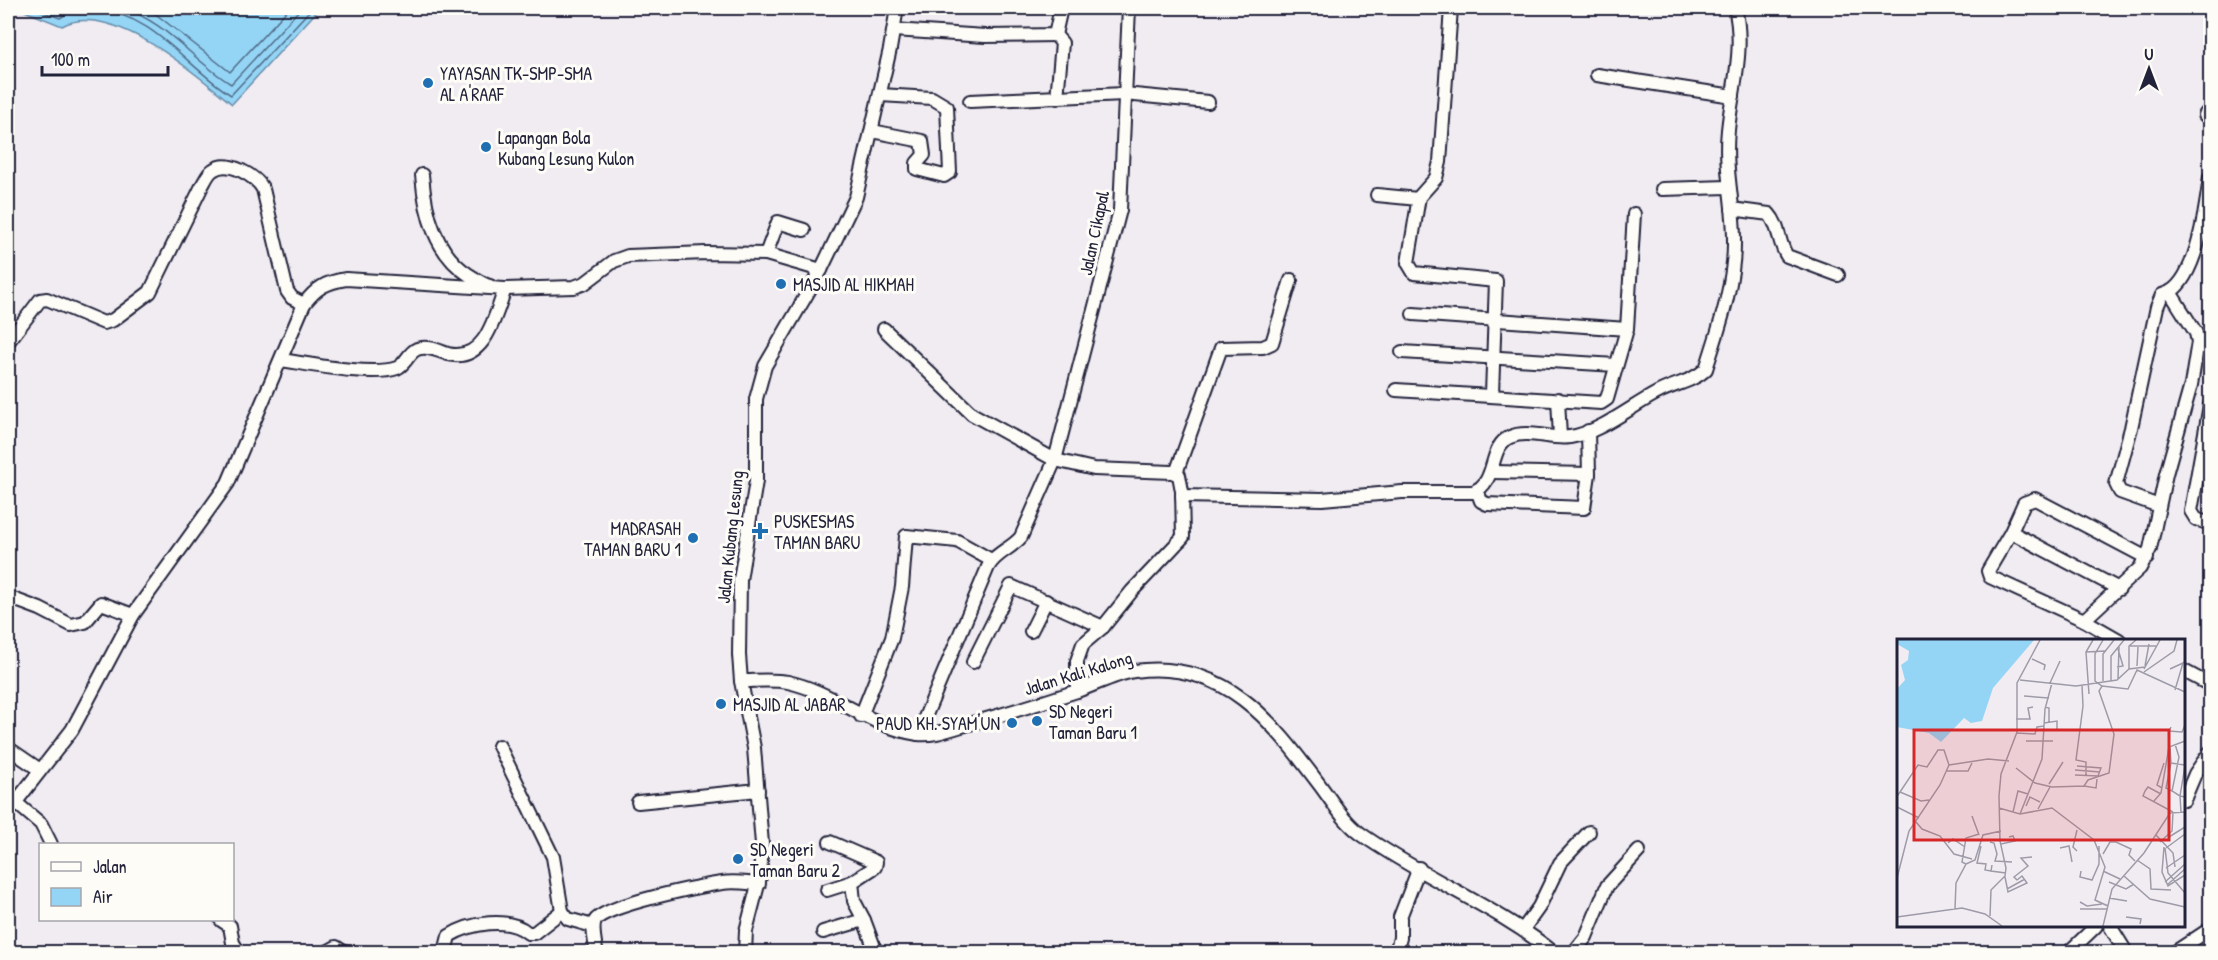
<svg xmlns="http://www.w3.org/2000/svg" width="2218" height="960" font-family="'Patrick Hand',sans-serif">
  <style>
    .water { fill: #94d5f6; stroke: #668dab; stroke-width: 1.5 }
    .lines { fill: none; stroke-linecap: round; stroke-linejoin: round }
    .shore { stroke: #506a86; stroke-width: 1.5 }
    .minor-casing { stroke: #22223b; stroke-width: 16 }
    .minor { stroke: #fdfcf7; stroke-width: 12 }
    .poi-dot { fill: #1f6fb2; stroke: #fdfcf7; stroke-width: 2 }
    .labels { text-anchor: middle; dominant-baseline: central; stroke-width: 6; stroke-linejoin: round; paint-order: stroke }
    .poi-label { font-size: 18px; fill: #22223b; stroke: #fdfcf7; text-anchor: start }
    .street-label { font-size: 18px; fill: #22223b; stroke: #fdfcf7 }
    .inset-road { fill: none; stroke: #9e9ba9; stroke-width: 1.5 }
    .view { fill: #d62828; fill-opacity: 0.15; stroke: #d62828; stroke-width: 3 }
    .inset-edge { fill: none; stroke: #22223b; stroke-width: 3 }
  </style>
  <rect width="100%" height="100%" fill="#f1ecf2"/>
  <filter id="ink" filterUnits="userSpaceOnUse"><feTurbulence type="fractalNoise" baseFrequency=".0167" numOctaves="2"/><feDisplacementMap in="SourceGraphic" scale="12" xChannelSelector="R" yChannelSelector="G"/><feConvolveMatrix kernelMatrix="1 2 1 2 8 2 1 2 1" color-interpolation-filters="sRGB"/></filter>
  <g filter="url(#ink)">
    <!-- water -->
    <path class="water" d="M 17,8 L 320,8 L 232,104 C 196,74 111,0 62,26 Z"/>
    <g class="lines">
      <!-- shore -->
      <g class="shore">
        <path d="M 33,8 L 60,18 C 64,16 68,12 72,11 C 79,8 87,9 95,9 C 154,14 185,66 231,95 L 312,8"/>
        <path d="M 122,8 C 166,21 193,61 231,84 L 301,8"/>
        <polyline points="148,8 230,72 289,8"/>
      </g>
      <defs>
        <g id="minor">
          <polyline points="1451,8 1440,162 1436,178 1419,197 1408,263 1414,273 1496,281 1492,394"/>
          <polyline points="894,30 985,36 1055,35 1061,8"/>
          <polyline points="1055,35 1062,43 1057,98"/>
          <polyline points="1597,75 1733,96"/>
          <polyline points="970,101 1124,94 1208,102"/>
          <polyline points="2205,115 2210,109"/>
          <polyline points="872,131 922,141 924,155 917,163 917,169 944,176 950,172 947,107 932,98 880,95"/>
          <path d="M 422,175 C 425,213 435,253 469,275 C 476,279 482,284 490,286"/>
          <polyline points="1662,189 1728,187"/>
          <polyline points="1377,195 1418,199"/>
          <path d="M 1732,209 L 1769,214 C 1780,226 1778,243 1787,256 L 1838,275"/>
          <polyline points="766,254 778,222 804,230"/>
          <path d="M 304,304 C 316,288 326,282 346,279 L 505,289 L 574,287 L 585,283 L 614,261 L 628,256 L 706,253 L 766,254 L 821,270"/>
          <polyline points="884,329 972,414 1055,460 1094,469 1172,472 1179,475 1182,491 1183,537 1132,591 1103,627 1083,644 1077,661 1077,691"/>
          <polyline points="1627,329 1634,214"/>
          <path d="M 8,342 L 40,300 L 47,299 L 104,323 L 113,320 L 150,292 L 202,186 C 205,181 208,173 213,170 C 228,159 256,176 263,189 L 287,291 L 292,298 L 304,304 L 228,483 L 133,615 L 72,730 L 8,812"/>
          <polyline points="1402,352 1616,365"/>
          <path d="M 281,360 C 309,364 372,377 397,368 C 406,364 408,353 417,349 C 427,345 439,351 448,354 C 485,363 495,316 505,289"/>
          <polyline points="1396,390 1601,403 1607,399 1627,329 1413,314"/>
          <polyline points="1558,399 1560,437"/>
          <polyline points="2210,405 2191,511 2196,519 2210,524"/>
          <polyline points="1492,472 1589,474"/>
          <polyline points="1176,473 1221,348 1263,347 1272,343 1291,280"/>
          <polyline points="1477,490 1481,501 1487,504 1584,508 1589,474 1588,431"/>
          <path d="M 1182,496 L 1322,499 L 1402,492 L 1473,492 C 1498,483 1488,446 1510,437 C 1528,429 1551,440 1570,437 C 1601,432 1630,407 1657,393 C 1673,384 1693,382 1706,369 C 1719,328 1735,283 1734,239 C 1734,203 1724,167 1728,130 C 1732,89 1745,49 1735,8"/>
          <polyline points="2159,506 2120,492 2116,484 2131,428 2157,307 2162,295 2170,292"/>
          <polyline points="2011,532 2119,589"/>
          <polyline points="8,597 40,609 71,625 85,622 101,603 133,615"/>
          <path d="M 2084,620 L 2140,568 L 2150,549 L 2166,474 L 2191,385 L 2198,342 L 2196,333 L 2170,292 C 2197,276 2206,208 2210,177"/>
          <polyline points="1031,631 1046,601"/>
          <polyline points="2119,640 2084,620 1990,577 1988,571 2011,532 2024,503 2035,499 2147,558"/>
          <polyline points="973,662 1011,586 1103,627"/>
          <polyline points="2184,671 2210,685"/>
          <path d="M 741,681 C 756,681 773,679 788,682 C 834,692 871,728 918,734 C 935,736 953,728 969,724 C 1005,714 1041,703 1077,691 C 1095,685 1115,674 1134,671 C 1225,659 1271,720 1319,784 C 1332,801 1344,822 1361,834 C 1423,878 1494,905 1553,952"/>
          <polyline points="861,716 892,638 902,587 906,536 957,541 991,560"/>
          <path d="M 918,734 L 988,567 C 995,553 1011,549 1021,537 L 1055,460 L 1120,210 L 1129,8"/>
          <polyline points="499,746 553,857 562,911 568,919 593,926"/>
          <polyline points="8,748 40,770"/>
          <polyline points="2184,800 2195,774 2210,752"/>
          <polyline points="15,802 41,824 51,844"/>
          <polyline points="638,802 758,790"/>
          <polyline points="830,842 876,862 875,867 852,882 854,901 864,920"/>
          <polyline points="827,890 852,882"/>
          <polyline points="221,920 230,926 233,943 239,952"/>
          <polyline points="2110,926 2126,952"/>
          <polyline points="1524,928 1539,907 1560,863 1589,832"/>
          <polyline points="823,932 864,920 876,952"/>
          <polyline points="327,952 336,947 344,952"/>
          <path d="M 445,952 L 449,936 C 470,923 508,916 528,933 L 534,933 L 562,911"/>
          <path d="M 596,952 C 596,944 591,929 595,921 C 604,905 701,886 722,883 C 734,881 746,883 759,884"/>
          <polyline points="745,952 746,931 760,877 762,844 754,748 741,681 739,655 740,580 756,481 756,399 765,366 821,270 856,197 890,49 897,8"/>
          <polyline points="1396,952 1400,938 1400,917 1419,868"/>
          <polyline points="1574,952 1586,937 1607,886 1639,851"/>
          <polyline points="2069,952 2096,926"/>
          <polyline points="2175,952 2210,929"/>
        </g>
      </defs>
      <!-- minor casing -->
      <use href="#minor" class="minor-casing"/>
      <!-- minor -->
      <use href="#minor" class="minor"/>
    </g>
  </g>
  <!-- markers -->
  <g class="poi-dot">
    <circle cx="428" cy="83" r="6"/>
    <circle cx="486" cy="147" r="6"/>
    <circle cx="781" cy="284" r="6"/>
    <path d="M757 522h6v6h6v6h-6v6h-6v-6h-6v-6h6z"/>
    <circle cx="693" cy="538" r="6"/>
    <circle cx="721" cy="704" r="6"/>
    <circle cx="1037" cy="721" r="6"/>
    <circle cx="1012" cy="723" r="6"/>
    <circle cx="738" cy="859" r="6"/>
  </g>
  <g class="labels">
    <!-- poi labels -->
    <g class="poi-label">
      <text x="440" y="73">YAYASAN TK-SMP-SMA<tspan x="440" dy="21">AL A'RAAF</tspan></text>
      <text x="498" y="137">Lapangan Bola<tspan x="498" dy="21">Kubang Lesung Kulon</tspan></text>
      <text x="793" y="284">MASJID AL HIKMAH</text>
      <text x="774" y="521">PUSKESMAS<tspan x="774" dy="21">TAMAN BARU</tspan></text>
      <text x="681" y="528" text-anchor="end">MADRASAH<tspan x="681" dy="21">TAMAN BARU 1</tspan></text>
      <text x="733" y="704">MASJID AL JABAR</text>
      <text x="1049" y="711">SD Negeri<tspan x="1049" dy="21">Taman Baru 1</tspan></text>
      <text x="1000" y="723" text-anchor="end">PAUD KH. SYAM'UN</text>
      <text x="750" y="849">SD Negeri<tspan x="750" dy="21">Taman Baru 2</tspan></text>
    </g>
    <!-- street labels -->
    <g class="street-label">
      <text transform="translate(1094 233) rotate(-78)">Jalan Cikapal</text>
      <text transform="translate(730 537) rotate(-84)">Jalan Kubang Lesung</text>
      <text transform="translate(1078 673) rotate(-17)">Jalan Kali Kalong</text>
    </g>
  </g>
  <!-- overview -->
  <g transform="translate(1897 639)">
    <rect width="288" height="288" fill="#f1ecf2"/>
    <path d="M 0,1 L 137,1 L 96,49 L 85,82 L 74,84 L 67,79 L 44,103 L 32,94 L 0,88 L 0,50 L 8,41 L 4,26 L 11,21 L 12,12 L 0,5 Z" fill="#94d5f6"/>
    <path class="inset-road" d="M 206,1 L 198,15 L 198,42 L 205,47 L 231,50 L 240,31 L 288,53M 233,7 L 259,7M 189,13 L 208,12M 135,20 L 148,26 L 147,31M 240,27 L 241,8M 248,27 L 252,5M 220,28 L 226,27 L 221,10M 232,30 L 232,7 L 239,1M 247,30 L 263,1M 273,30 L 286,24 L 278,51M 247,33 L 277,12 L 280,1M 221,40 L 222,8M 123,41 L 179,47 L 220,41 L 232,30 L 248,28M 206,42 L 206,15 L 217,1M 214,42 L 214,17 L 227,1M 153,44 L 163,22M 185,46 L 186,67 L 179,121 L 189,123 L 189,136M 192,55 L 189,13 L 196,1M 127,57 L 152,59M 148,68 L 152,69 L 152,83M 119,80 L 133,80 L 131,69 L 136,68M 147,84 L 160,82 L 160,91M 274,88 L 272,92 L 285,93 L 288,86M 120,94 L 138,95 L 140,88 L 147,87M 129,102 L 156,102M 278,105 L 282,118 L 275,152 L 283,157 L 284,173M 273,109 L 274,124 L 288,126M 274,124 L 269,149 L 275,152M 52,126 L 91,120 L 112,122M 288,127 L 283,157 L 288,158M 119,129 L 138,144 L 155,148 L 187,147 L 191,141 L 212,134 L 217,95 L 202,52 L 205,47M 178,131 L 203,133M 50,132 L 71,132 L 75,124M 178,136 L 201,137 L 204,129 L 180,127M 152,145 L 166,123M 187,147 L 199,149 L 200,140M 265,149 L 260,146 L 267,124M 248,152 L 246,157 L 276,173M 248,152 L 251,148 L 264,155M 0,157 L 3,153 L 24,162 L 32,161M 257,162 L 264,154 L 272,108 L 288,102M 129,167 L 133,158 L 143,163M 0,168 L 22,179M 102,169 L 123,175 L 155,169 L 197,201 L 208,228 L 198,261 L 211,267M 141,170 L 153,148M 116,173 L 121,152 L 131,155M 123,175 L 145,120 L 148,70 L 155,44M 75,177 L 82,196M 19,183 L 25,190 L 43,197 L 57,215 L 75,220M 259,196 L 276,214 L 278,228M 272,198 L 288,188M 93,203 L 97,204 L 100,215 L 98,222 L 115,223M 263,203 L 275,192 L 276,173M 51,204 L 56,200 L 68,208M 104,205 L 118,202 L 116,197 L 112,198M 84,207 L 80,224 L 89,225 L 88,231 L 94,232M 267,208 L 265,233 L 271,247 L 288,236M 163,209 L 172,207 L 175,223M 268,209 L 271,234 L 288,254M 269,209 L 288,195M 180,212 L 176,208 L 180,191M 206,215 L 213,203 L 219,203 L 234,210 L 232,216 L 238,222M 240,221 L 253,230 L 254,250 L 274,251M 69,225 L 78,221 L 86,196 L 104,192M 95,226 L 94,232 L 109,234M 269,229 L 288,216M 184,232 L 183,238 L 195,241 L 202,225 L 202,207M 206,232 L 223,240M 227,237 L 253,260 L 288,268M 108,238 L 111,253 L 130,244 L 125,237 L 120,241M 0,239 L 12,192 L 43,146 L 52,126 L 47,111 L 41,111 L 30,128 L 21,126 L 3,153M 120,241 L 117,238 L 131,227 L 124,219 L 135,218M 212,243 L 229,250 L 237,245M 268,243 L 288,225M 270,246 L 288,230M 110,250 L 128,240M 212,259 L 230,262M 183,263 L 190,267 L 205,265M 58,270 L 59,244 L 69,225 L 65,223 L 69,199 L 82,195M 183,270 L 210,270M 93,277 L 94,251 L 108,237 L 109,229 L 103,202 L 102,157 L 104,135 L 120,93 L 120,44 L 143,1M 0,278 L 65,269 L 88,275 L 105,287M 229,278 L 244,280 L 243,285M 206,287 L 215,250 L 247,214 L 273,174 L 288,173"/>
    <path class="view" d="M 17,91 L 272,91 L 272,201 L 17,201 Z"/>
    <rect width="288" height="288" class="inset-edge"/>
  </g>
  <!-- margin -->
  <rect width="2218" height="960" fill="none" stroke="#fdfcf7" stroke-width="30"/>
  <rect x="15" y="15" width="2188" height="930" fill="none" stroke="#22223b" stroke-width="2" filter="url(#ink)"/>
  <!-- legend -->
  <rect x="39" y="843" width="195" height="78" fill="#fdfcf7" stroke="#a5a5ac" stroke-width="1.5"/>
  <rect x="51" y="862" width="30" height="9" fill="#fdfcf7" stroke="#a5a5ac" stroke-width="1.5"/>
  <text x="93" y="873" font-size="18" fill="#22223b">Jalan</text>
  <rect x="51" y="888" width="30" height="18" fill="#94d5f6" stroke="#a5a5ac" stroke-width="1.5"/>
  <text x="93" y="903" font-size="18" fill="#22223b">Air</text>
  <!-- north arrow -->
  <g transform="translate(2149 69)" stroke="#fdfcf7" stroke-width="4.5" paint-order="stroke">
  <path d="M0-4.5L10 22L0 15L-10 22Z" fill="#22223b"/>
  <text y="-9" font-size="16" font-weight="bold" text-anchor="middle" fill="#22223b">U</text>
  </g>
  <!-- scale -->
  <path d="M42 66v9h126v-9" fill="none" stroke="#22223b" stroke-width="3"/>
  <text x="51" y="66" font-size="18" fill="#22223b" stroke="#fdfcf7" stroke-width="4.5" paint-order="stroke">100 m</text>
</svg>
